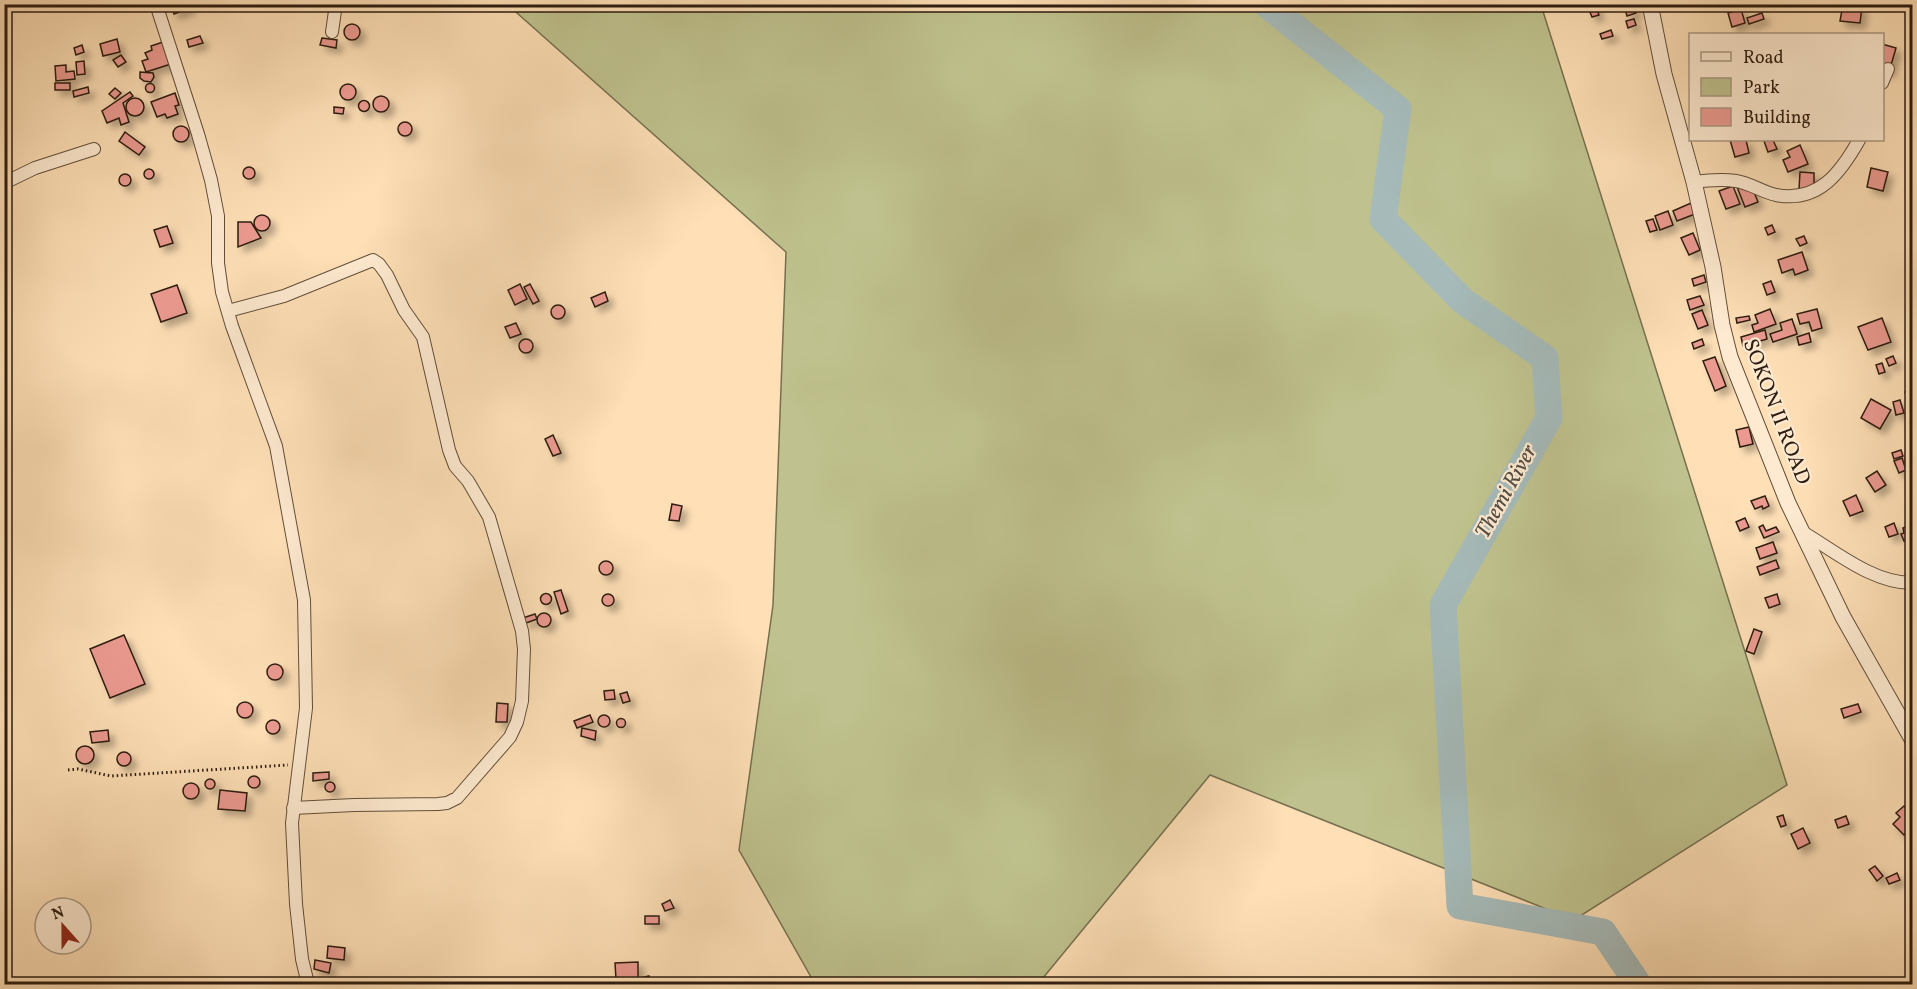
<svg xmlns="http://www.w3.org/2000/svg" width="1917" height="989" font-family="Vollkorn,serif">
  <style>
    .green { fill: #bfc28e; stroke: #767050; stroke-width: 1.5 }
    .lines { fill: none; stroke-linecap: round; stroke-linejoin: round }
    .river { stroke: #a5bab9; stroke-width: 27 }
    .building { fill: #eb9a90; stroke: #2d1d11; stroke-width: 1.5; filter: url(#shadow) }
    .minor-casing { stroke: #614e3a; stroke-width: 14 }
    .tertiary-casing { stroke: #614e3a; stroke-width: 17 }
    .path { stroke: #2d1d11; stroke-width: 3; stroke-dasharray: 1.5 3; stroke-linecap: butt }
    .minor { stroke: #feead0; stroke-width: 12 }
    .tertiary { stroke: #feead0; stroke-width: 15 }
    .labels { text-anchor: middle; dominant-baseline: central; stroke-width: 4.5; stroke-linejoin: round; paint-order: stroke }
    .street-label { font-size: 21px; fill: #2d1d11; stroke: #feead0 }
    .water-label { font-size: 22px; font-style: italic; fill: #514c43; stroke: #feead0 }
  </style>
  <defs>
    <filter id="shadow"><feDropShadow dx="5.5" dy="5.5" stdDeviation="3" flood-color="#0004"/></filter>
  </defs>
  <rect width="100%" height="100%" fill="#fedfb6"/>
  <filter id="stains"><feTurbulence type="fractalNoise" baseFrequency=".00333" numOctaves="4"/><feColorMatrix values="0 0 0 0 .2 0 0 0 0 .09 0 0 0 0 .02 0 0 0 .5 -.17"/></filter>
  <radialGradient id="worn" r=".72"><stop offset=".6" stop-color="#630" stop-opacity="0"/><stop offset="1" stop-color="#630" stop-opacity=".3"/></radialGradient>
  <!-- green -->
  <polygon class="green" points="508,5 1541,5 1787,785 1574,920 1210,775 1038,984 815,984 739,850 773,605 786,252"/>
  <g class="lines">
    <!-- river -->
    <polyline class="river" points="1266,4 1398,109 1383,219 1463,301 1545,358 1549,418 1443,605 1460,906 1603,932 1638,984"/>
  </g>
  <!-- building -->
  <g class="building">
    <polygon points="171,4 189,4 190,8 174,14"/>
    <polygon points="1595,4 1599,15 1592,17 1588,7"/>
    <polygon points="1843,4 1862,7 1860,23 1840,21"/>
    <polygon points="1634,6 1636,13 1627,16 1625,9"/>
    <polygon points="1741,9 1745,23 1732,27 1728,13"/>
    <polygon points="1762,13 1764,19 1749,24 1747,18"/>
    <polygon points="1634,19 1636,25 1628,28 1626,21"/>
    <circle cx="352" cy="32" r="8"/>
    <polygon points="1611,30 1613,36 1602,39 1600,34"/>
    <polygon points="200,36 203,43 189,47 187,40"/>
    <polygon points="322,38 337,40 336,48 320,45"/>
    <polygon points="117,39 120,52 103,56 100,44"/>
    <polygon points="163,42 171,64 146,72 142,61 148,59 145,53 152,50 151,46"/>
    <polygon points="1882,44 1896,48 1889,72 1882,70"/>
    <polygon points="82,45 84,52 76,55 74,48"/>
    <polygon points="121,55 126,62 118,67 113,60"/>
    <polygon points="84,61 85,74 77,75 76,62"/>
    <polygon points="66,65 66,72 74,71 75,79 56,81 55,66"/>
    <polygon points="140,72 153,73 154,77 151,82 144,81 140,78"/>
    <rect x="55" y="83" width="15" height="7"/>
    <circle cx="150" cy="88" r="4.5"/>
    <circle cx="348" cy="92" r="8"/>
    <polygon points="88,87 89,93 74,97 73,91"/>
    <polygon points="115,88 121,93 115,99 109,94"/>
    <polygon points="130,92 133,96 123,103 129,122 121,125 119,118 107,123 102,111"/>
    <polygon points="175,93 179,105 175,106 178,114 167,118 165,114 157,117 151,102"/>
    <circle cx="381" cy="104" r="8"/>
    <circle cx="135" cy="107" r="9"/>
    <circle cx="364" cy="106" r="5.5"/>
    <polygon points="334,107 344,108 343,114 334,113"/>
    <circle cx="405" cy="129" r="7"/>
    <circle cx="181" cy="134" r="8"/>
    <polygon points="125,132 145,147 139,155 119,141"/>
    <polygon points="1730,140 1746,140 1749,153 1735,157"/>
    <polygon points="1767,140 1773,140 1777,149 1768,152 1764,141"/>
    <polygon points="1800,145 1808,164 1788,172 1783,160 1790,157 1787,151"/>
    <circle cx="249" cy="173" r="6"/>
    <polygon points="1871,168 1888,172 1883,191 1867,187"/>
    <circle cx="149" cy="174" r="5"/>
    <polygon points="1800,172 1814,173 1814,190 1799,189"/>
    <circle cx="125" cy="180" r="6"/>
    <polygon points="1750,182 1758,202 1745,207 1737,187"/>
    <polygon points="1733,186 1740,204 1726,209 1719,191"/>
    <polygon points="1691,203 1695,214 1677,221 1673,211"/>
    <polygon points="1668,211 1673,225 1660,230 1655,216"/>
    <circle cx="262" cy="223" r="8"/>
    <polygon points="1653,219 1657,230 1650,232 1646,221"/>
    <polygon points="238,222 251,222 261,238 238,247"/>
    <polygon points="1772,225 1775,232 1768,235 1765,228"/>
    <polygon points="167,226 173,243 160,247 154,230"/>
    <polygon points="1693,233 1700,250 1689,255 1681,238"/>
    <polygon points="1804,236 1807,243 1800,246 1796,239"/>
    <polygon points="1802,252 1808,270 1795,275 1793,269 1782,273 1778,260"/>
    <polygon points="1704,275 1706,282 1694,286 1692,279"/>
    <polygon points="1771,281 1775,292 1767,295 1763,284"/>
    <polygon points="520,284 527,299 515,305 508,290"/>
    <polygon points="530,284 539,301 533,304 524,287"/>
    <polygon points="177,285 187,313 161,322 151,294"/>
    <polygon points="605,292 608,301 595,307 591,298"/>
    <polygon points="1700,296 1704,305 1690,310 1687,300"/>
    <circle cx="558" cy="312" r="7"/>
    <polygon points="1770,309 1776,324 1754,332 1752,325 1758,323 1755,315"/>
    <polygon points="1817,309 1822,328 1812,331 1809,322 1800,324 1797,314"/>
    <polygon points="1702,310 1708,325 1698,329 1692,314"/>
    <polygon points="1749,316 1750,320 1737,323 1736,318"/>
    <polygon points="1882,318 1891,342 1868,350 1858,327"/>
    <polygon points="1792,319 1797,334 1773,342 1770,334 1782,330 1780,323"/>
    <polygon points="516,323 521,334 510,338 505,327"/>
    <polygon points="1765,330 1767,339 1743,346 1741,337"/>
    <polygon points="1809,333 1811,342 1799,345 1797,337"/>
    <circle cx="526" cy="346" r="7"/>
    <polygon points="1702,339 1704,345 1694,349 1692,343"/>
    <polygon points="1893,356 1896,363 1889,366 1886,359"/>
    <polygon points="1715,357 1726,386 1715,391 1703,361"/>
    <polygon points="1882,363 1885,372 1879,374 1876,365"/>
    <polygon points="1912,390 1912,408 1911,408 1905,392"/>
    <polygon points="1871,399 1891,410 1880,429 1861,418"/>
    <polygon points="1900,400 1904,413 1896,415 1893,402"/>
    <polygon points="1749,427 1753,444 1740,447 1736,430"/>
    <polygon points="553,435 561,453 553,456 545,439"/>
    <polygon points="1906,448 1912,449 1912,462 1905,462"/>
    <polygon points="1901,450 1903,456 1894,459 1892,453"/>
    <polygon points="1902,458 1906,470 1899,473 1894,461"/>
    <polygon points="1877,471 1886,485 1875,492 1866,478"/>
    <polygon points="1856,495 1863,511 1850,516 1843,501"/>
    <polygon points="1765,496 1769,506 1763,509 1762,506 1755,509 1751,501"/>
    <polygon points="672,504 682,506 679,521 669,520"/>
    <polygon points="1745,518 1749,527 1740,531 1736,522"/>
    <polygon points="1894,523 1898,534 1889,537 1885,527"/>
    <polygon points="1763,525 1766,531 1776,527 1779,532 1764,538 1759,527"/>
    <polygon points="1910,525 1912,538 1904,541 1901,534 1904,533 1903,528"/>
    <polygon points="1773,542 1777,553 1760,559 1756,548"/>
    <polygon points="1776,560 1779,568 1760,575 1757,567"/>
    <circle cx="606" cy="568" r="7"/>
    <polygon points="561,590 568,611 561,614 554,592"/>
    <circle cx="546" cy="599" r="5.5"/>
    <polygon points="1777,594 1780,604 1769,608 1765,598"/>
    <circle cx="608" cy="600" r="6"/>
    <circle cx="544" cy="620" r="7"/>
    <polygon points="535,614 537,619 526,623 523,618"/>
    <polygon points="1754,629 1762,632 1754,654 1746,651"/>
    <polygon points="124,635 145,684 110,698 90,649"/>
    <circle cx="275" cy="672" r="8"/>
    <polygon points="614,690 615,699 605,700 604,691"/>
    <polygon points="627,692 630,701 623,703 620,694"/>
    <circle cx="245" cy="710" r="8"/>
    <polygon points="497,703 508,704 507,722 496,722"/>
    <polygon points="1858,704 1861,712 1844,718 1841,709"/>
    <polygon points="590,715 593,722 577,728 574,721"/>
    <circle cx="604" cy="721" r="6"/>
    <circle cx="621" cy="723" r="4.5"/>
    <circle cx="273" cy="727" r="7"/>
    <polygon points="582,728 596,731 595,740 581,736"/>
    <polygon points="108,730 109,741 92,743 90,732"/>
    <circle cx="85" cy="755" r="9"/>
    <circle cx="124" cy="759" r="7"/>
    <polygon points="329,772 329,779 313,781 313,773"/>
    <circle cx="254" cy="782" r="6"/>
    <circle cx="210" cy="784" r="5"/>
    <circle cx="330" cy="787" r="5"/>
    <circle cx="191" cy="791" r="8"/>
    <polygon points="220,790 247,793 245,811 218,809"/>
    <polygon points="1904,806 1912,814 1912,827 1904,835 1893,824 1900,817 1896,813"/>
    <polygon points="1783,815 1786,825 1781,827 1777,817"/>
    <polygon points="1846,816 1849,824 1838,828 1835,820"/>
    <polygon points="1803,828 1810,843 1798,849 1791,834"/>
    <polygon points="1875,866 1883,876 1877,881 1869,870"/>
    <polygon points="1897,873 1900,880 1889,884 1886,878"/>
    <polygon points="670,900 674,908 665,911 662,904"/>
    <rect x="645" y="916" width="14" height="8"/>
    <polygon points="328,946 345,948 344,960 327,958"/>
    <polygon points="315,960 331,963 329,973 314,969"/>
    <polygon points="638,962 638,978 616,979 615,963"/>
    <polygon points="649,976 650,984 641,984 640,978"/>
  </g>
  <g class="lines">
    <defs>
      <g id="minor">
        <polyline points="156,4 198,134 211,180 218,216 218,263 222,292 232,326 276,446 304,600 306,708 292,823 296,904 302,959 308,984"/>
        <polyline points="332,32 336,4"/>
        <polyline points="1882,83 1888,69"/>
        <path d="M 1694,182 C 1709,180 1722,179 1736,181 C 1750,183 1762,192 1776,195 C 1819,203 1841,172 1859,140"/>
        <polyline points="4,183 35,168 94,149"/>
        <polyline points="228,311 284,296 373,260 379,264 387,275 404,310 423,337 449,450 455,466 468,481 489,517 522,631 524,649 522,701 517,722 510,737 457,798 447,803 438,804 354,805 293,808"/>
        <path d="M 1804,533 C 1836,552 1873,583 1912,583"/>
      </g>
      <polyline id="tertiary" points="1650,4 1664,74 1694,182 1713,267 1722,325 1730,357 1788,503 1843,617 1912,739"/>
    </defs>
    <!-- minor casing -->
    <use href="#minor" class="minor-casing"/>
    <!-- tertiary casing -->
    <use href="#tertiary" class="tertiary-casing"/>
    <!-- path -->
    <polyline class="path" points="68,770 78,769 111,776 288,765"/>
    <!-- minor -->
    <use href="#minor" class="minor"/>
    <!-- tertiary -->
    <use href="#tertiary" class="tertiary"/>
  </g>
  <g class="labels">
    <!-- street labels -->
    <g class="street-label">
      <text transform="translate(1776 412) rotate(69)">SOKON II ROAD</text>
    </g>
    <!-- water labels -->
    <g class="water-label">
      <text transform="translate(1507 492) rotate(-61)">Themi River</text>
    </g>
  </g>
  <!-- margin -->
  <rect width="1917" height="989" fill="none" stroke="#fedfb6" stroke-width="24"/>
  <rect x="6" y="6" width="1905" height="977" fill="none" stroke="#2d1d11" stroke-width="3"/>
  <rect x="12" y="12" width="1893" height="965" fill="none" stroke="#2d1d11" stroke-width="1.5"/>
  <!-- legend -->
  <rect x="1689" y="33" width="195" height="108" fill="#feead0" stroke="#aa9884" stroke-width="1.5"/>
  <rect x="1701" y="52" width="30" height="9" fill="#feead0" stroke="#aa9884" stroke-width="1.5"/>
  <text x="1743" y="63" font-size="18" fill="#2d1d11">Road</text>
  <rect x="1701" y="78" width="30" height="18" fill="#bfc28e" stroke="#aa9884" stroke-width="1.5"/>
  <text x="1743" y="93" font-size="18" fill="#2d1d11">Park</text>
  <rect x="1701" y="108" width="30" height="18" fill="#eb9a90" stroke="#aa9884" stroke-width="1.5"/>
  <text x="1743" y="123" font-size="18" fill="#2d1d11">Building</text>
  <!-- north arrow -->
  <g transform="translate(63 926) rotate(339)"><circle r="28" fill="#feead0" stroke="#aa9884" stroke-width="1.5"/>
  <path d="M0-4.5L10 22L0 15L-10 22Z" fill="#8f2418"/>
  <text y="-9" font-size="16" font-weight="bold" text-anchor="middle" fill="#2d1d11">N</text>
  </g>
  <rect width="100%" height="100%" filter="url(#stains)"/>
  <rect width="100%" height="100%" fill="url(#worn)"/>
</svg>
